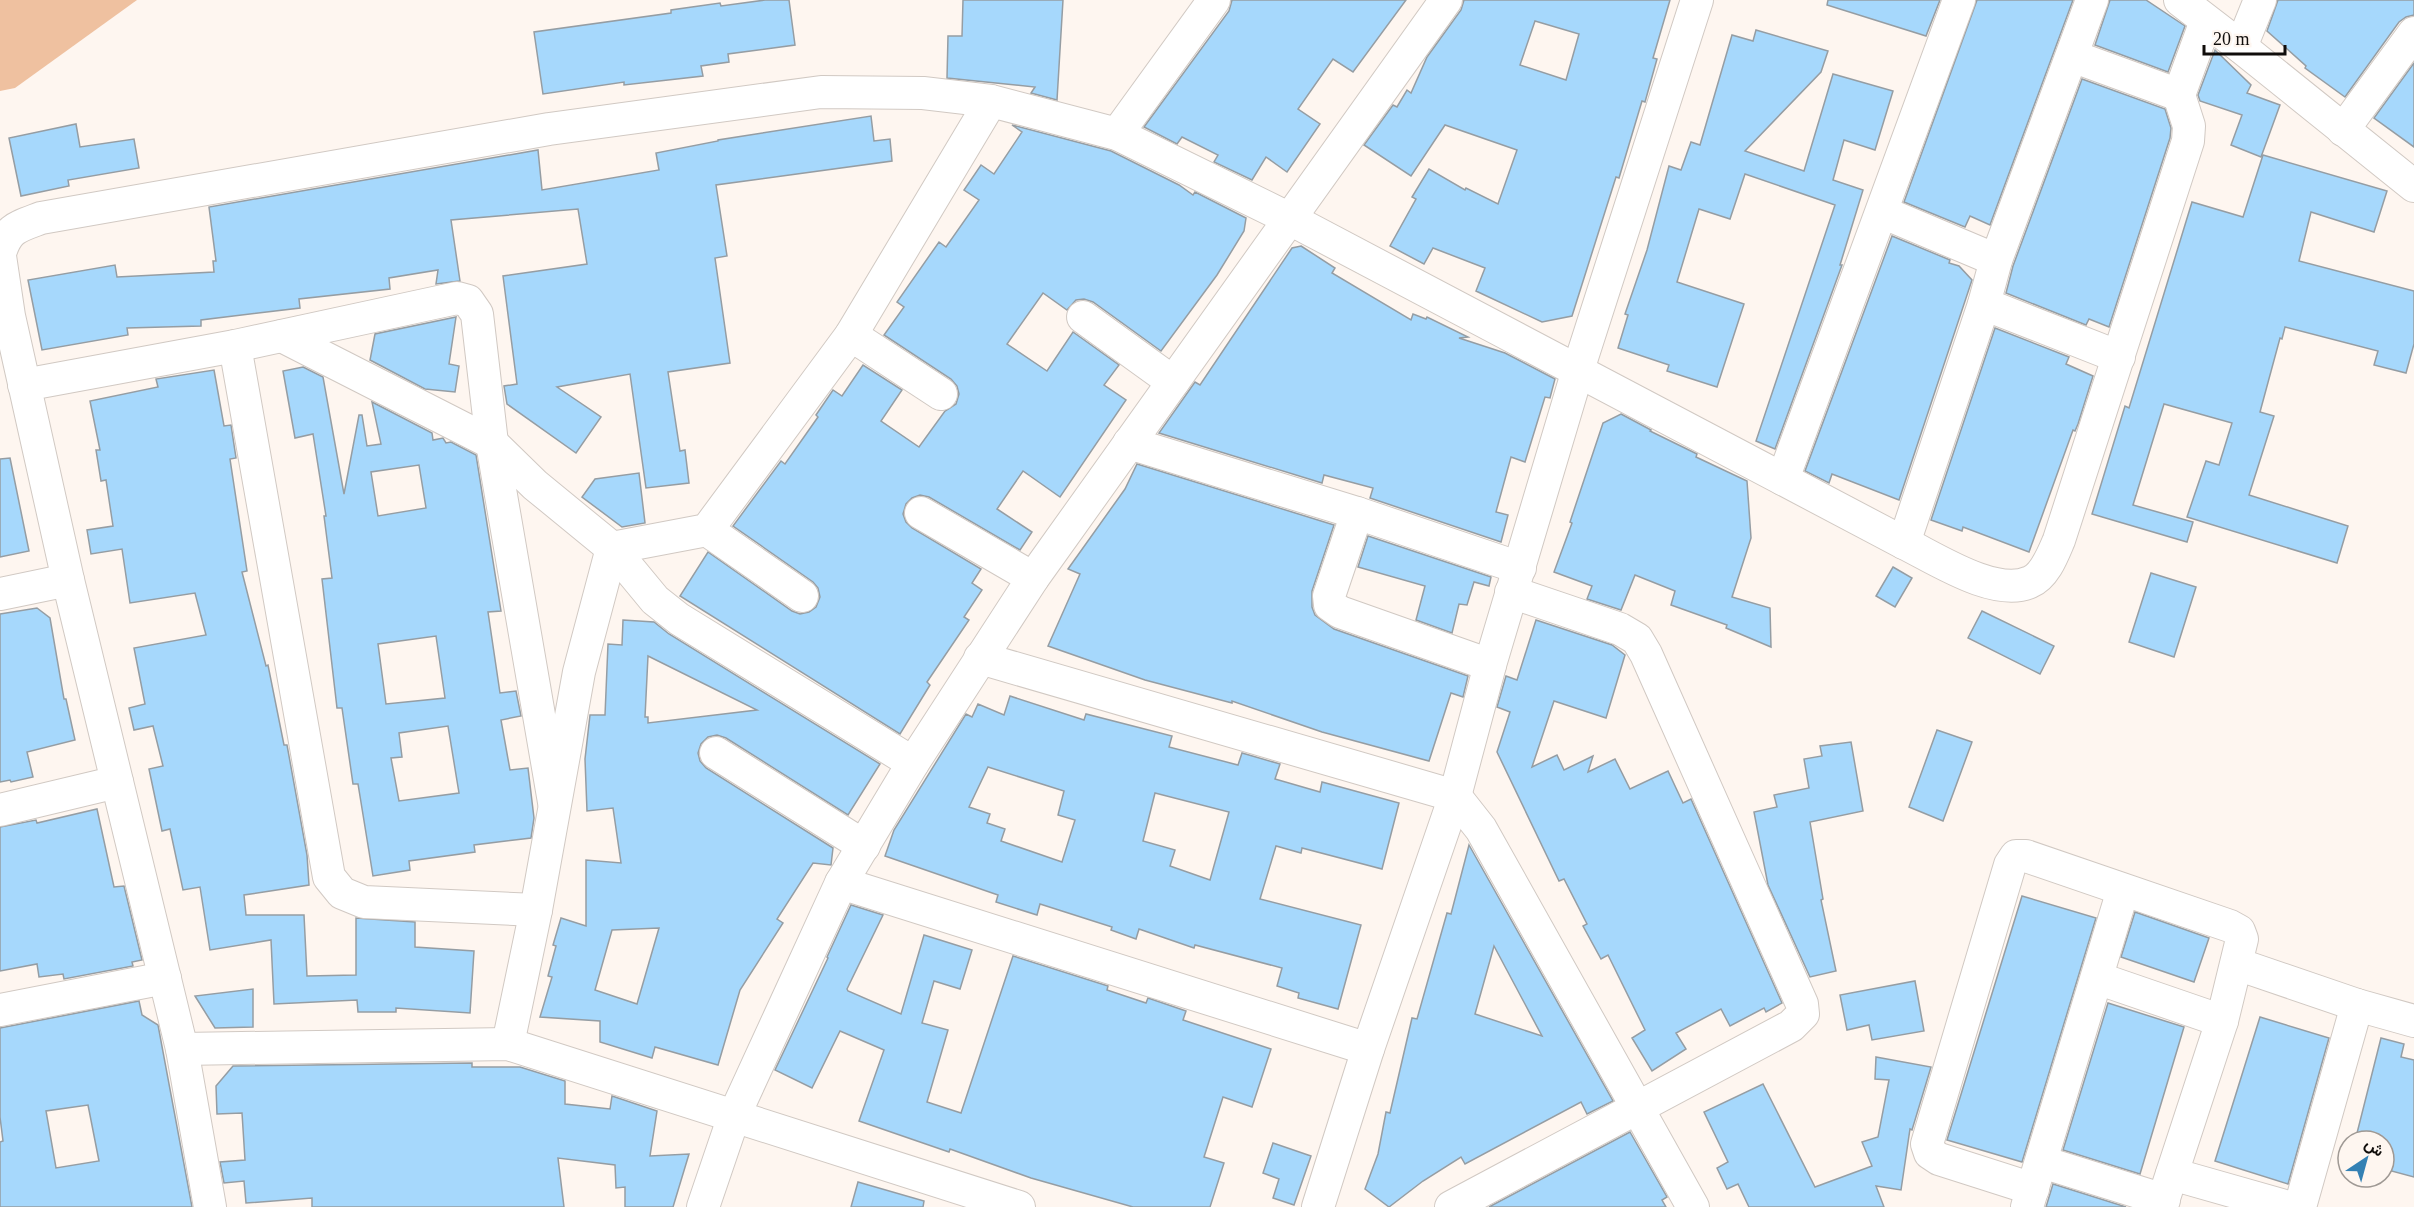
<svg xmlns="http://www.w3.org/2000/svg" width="2414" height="1207" font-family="'Times New Roman',Vazirmatn,serif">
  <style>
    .green { fill: #efc1a0 }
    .building { fill: #a6d8fc; stroke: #959da3; stroke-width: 1.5; fill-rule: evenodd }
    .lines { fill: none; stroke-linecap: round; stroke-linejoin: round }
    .minor-casing { stroke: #d1c9c3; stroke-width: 34 }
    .minor { stroke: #fff; stroke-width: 32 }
  </style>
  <rect width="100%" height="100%" fill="#fef6f0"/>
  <!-- green -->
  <polygon class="green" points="0,0 137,0 15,88 0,91"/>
  <!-- building -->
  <g class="building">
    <polygon points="765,0 789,0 795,45 728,54 729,62 701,66 703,76 624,85 624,82 543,94 534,32 671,13 671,10 720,3 721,6"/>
    <polygon points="963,0 1063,0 1057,100 1031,93 1035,87 947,78 948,36 962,36"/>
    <polygon points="1232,0 1406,0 1353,72 1333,59 1298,109 1320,124 1287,172 1266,157 1252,180 1214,162 1218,155 1182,137 1177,144 1144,127 1229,11"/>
    <path d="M 1464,0 L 1670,0 L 1653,58 L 1657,59 L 1645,102 L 1642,101 L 1619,178 L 1616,177 L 1572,316 L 1542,322 L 1476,291 L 1485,268 L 1433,248 L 1424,264 L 1390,246 L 1416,199 L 1412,197 L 1429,169 L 1465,190 L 1466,188 L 1498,204 L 1517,150 L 1445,125 L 1411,176 L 1364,145 L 1393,105 L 1397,107 L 1407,90 L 1411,93 L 1427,57 L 1461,10 ZM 1535,21 L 1579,34 L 1566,80 L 1520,65 Z"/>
    <polygon points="1828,0 1940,0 1926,36 1827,5"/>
    <polygon points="1977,0 2073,0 1990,225 1970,216 1965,227 1904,202"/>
    <polygon points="2110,0 2146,0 2185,26 2168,72 2095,45"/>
    <polygon points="2278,0 2414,0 2414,15 2406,17 2399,22 2345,97 2305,68 2306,66 2267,31"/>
    <polygon points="1756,30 1828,51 1821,72 1745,151 1804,171 1833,74 1893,91 1875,150 1844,140 1833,180 1863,190 1840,265 1842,265 1775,449 1756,441 1835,205 1745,174 1730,219 1699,209 1677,282 1744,304 1717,387 1667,371 1669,365 1618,348 1628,315 1625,314 1647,250 1669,166 1681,170 1691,142 1700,145 1732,35 1753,41"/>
    <polygon points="2215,50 2251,85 2247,93 2280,105 2261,157 2231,145 2242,115 2200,101 2198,95"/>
    <polygon points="2414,63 2414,147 2374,118"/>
    <polygon points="2082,79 2165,109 2171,128 2170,138 2109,327 2089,319 2086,325 2006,293 2013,266"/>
    <polygon points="871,116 874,141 890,139 892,161 716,185 727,256 715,258 730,363 668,372 680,451 685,450 689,483 646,488 630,374 557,387 601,417 576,453 507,404 504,386 517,384 503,276 587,264 578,209 451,220 460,281 436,284 438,270 389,278 390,289 299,299 300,308 201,320 201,326 127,328 128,335 42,350 28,280 115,265 117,277 214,272 213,261 216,261 209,207 538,150 542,190 659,170 656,153 718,141 718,140"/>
    <polygon points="76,124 80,147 134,139 139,168 68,180 69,186 21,196 9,138"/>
    <polygon points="1012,125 1111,151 1179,185 1193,195 1195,192 1246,218 1244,231 1217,275 1161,351 1093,302 1084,299 1076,300 1067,310 1043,293 1007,344 1047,371 1073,332 1119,365 1104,385 1126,400 1060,497 1023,471 997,509 1032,532 1020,550 929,497 920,495 912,498 906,504 903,514 906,522 912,528 981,569 972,583 982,590 964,617 969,620 927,682 930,685 900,734 680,596 708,552 792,611 800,614 809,612 816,607 820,597 818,588 813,582 733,526 781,461 785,464 818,417 816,415 833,390 842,396 863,365 902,390 881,421 919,447 945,411 956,404 959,394 957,386 951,379 884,335 904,307 897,302 939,242 946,247 979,200 964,190 981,165 994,174 1022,132"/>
    <polygon points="2263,155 2387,191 2374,232 2311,212 2299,261 2414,291 2414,344 2406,373 2374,365 2378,351 2285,327 2282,339 2280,338 2260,412 2274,416 2249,495 2348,526 2337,563 2187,517 2206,461 2219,465 2232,423 2164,404 2133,505 2193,522 2187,542 2092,514 2125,406 2129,408 2192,202 2243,217"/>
    <polygon points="1892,236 1950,260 1949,263 1959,266 1972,280 1899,500 1832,474 1829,483 1805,471"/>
    <polygon points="1301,246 1335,268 1332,273 1411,320 1413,314 1426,319 1427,317 1468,337 1459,338 1505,353 1555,379 1550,398 1545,397 1525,462 1511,457 1496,512 1508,515 1501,542 1370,498 1373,488 1324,475 1322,483 1159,433 1195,382 1200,385 1292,248"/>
    <polygon points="456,317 449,364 459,366 455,392 425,389 370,360 375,334"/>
    <polygon points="1995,328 2069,357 2066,364 2093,376 2078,424 2075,431 2073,430 2029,552 1963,527 1962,531 1931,520"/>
    <path d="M 303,367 L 323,377 L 344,494 L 359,415 L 362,415 L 367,446 L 381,444 L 372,402 L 432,433 L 433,440 L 443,438 L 446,443 L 451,442 L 476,455 L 501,611 L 488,612 L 500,693 L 516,691 L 521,716 L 501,720 L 510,770 L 528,768 L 534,818 L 531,838 L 474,845 L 475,852 L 409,861 L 410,870 L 373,876 L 358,784 L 353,784 L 342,708 L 337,708 L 322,579 L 332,578 L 324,516 L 326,516 L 313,434 L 295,438 L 283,371 ZM 419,465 L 426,508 L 378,516 L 371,472 ZM 436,636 L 445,698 L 386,704 L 378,644 ZM 448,726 L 459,793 L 399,801 L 391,758 L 402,757 L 399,733 Z"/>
    <polygon points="214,370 224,426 231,425 236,458 230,459 247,571 242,572 266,666 268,665 284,745 287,745 307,855 309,885 244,895 246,915 304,915 307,976 356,975 356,918 415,922 415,947 474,951 470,1013 396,1008 396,1012 358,1012 357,1000 274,1004 271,940 210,950 200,887 183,890 170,829 162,831 149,769 163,766 153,726 134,730 129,708 145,704 134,648 206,635 195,593 130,603 122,549 91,554 87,530 113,526 106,480 101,481 96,450 100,450 90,401 158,387 156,379"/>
    <polygon points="1621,414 1651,430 1650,431 1697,454 1696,457 1747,481 1751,538 1732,597 1770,608 1771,647 1726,628 1727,625 1671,605 1675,591 1635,575 1621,610 1587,599 1592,586 1554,572 1572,523 1570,522 1603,423"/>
    <polygon points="10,458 29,551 0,557 0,459"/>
    <polygon points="1137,464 1334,525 1312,591 1312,607 1315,615 1334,629 1468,676 1463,697 1451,693 1429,761 1322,732 1232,701 1232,703 1145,680 1048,646 1080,574 1068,569 1125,489"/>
    <polygon points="639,473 645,523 622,527 582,497 595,479"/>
    <polygon points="1368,536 1491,577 1489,586 1474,582 1467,605 1459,604 1452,633 1416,620 1425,586 1358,567"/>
    <polygon points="1893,567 1912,578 1895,607 1876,596"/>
    <polygon points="2151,573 2196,587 2174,657 2129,642"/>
    <polygon points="37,608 50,618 64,699 66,699 75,740 27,752 33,777 11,782 10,780 0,782 0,614"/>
    <polygon points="1982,611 2054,646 2040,674 1968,638"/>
    <path d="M 623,620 L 654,622 L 669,634 L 880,764 L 848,815 L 726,738 L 717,735 L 708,737 L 701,744 L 698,753 L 700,761 L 706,768 L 833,848 L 831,865 L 813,863 L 777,919 L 783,923 L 740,990 L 718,1065 L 655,1047 L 652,1058 L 600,1042 L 600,1021 L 540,1017 L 552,977 L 548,976 L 556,946 L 553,945 L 561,918 L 586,926 L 586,860 L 621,863 L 613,808 L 587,811 L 585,759 L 590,715 L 605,715 L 608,644 L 622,645 ZM 648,656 L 757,710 L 648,723 L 648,717 L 645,717 ZM 659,928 L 637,1004 L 595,990 L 612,930 Z"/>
    <polygon points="1536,620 1612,645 1625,655 1606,718 1554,701 1532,767 1557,755 1564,770 1593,756 1588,772 1615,759 1630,789 1668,771 1683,803 1691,799 1782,1003 1766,1012 1764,1008 1730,1026 1721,1009 1676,1033 1686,1049 1652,1071 1632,1038 1645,1030 1608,955 1601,959 1583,926 1587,924 1564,879 1559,881 1497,752 1510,712 1497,707 1506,676 1517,680"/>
    <path d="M 1010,696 L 1084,720 L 1086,714 L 1172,736 L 1169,747 L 1238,765 L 1242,753 L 1280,764 L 1275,779 L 1320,792 L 1322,782 L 1399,803 L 1382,869 L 1302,848 L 1301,853 L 1276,846 L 1260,899 L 1361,925 L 1338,1009 L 1298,998 L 1299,993 L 1277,986 L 1282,968 L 1195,945 L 1194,948 L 1139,929 L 1136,939 L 1111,930 L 1112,927 L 1040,904 L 1037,915 L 996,902 L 998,895 L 885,856 L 894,830 L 966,714 L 972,717 L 978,704 L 1004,715 ZM 988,767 L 1064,791 L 1058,815 L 1075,820 L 1062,862 L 1001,841 L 1005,829 L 987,823 L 990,814 L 969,807 ZM 1155,793 L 1229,812 L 1210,880 L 1170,866 L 1175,850 L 1143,841 Z"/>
    <polygon points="1937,730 1972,742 1943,821 1909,807"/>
    <polygon points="1851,742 1863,811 1810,822 1823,899 1821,900 1836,971 1810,977 1768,885 1754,812 1777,807 1774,795 1809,788 1804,759 1822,756 1820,746"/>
    <polygon points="97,809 114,887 124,886 142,960 132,962 133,966 64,979 63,974 39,977 37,964 0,971 0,827 36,820 37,823"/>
    <path d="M 1469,845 L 1613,1101 L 1587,1114 L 1581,1102 L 1465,1164 L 1461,1157 L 1423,1181 L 1389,1207 L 1365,1189 L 1378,1154 L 1386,1112 L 1390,1113 L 1412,1018 L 1417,1019 L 1447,913 L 1451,914 ZM 1494,946 L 1542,1036 L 1475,1014 Z"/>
    <polygon points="2022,896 2096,918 2022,1162 1947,1140"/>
    <polygon points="851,905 883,915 847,989 848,991 901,1014 924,935 972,950 960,989 934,981 922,1023 948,1030 927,1102 961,1113 1013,956 1108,986 1107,990 1146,1003 1148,998 1186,1011 1183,1020 1271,1049 1252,1107 1223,1097 1204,1157 1224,1163 1210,1207 1133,1207 1031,1178 950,1149 949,1152 859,1121 884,1050 840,1031 812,1088 775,1070 828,958 827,957"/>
    <polygon points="2135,912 2209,938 2194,982 2121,957"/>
    <polygon points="1915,981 1924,1031 1872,1040 1869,1025 1847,1030 1840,995"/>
    <polygon points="253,989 253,1027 215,1028 195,996"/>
    <path d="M 139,1001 L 142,1015 L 158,1025 L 192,1207 L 0,1207 L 0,1142 L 3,1141 L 0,1117 L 0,1028 ZM 88,1105 L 99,1161 L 56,1168 L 46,1111 Z"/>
    <polygon points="2108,1003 2184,1027 2140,1174 2063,1150"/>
    <polygon points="2260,1017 2329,1038 2288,1184 2215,1161"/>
    <polygon points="2381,1038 2404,1044 2401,1057 2414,1060 2414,1177 2384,1169 2384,1141 2355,1141"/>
    <polygon points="1876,1057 1931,1067 1912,1130 1910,1129 1901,1190 1876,1186 1884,1207 1749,1207 1738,1184 1727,1189 1717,1168 1728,1162 1704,1112 1763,1084 1815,1187 1872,1166 1862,1142 1878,1137 1889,1080 1875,1079"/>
    <polygon points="472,1063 472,1067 520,1067 565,1081 565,1104 610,1109 612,1096 657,1111 650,1156 689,1154 673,1207 625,1207 625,1187 616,1188 615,1165 558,1158 564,1207 312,1207 312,1198 246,1203 244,1181 224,1183 220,1162 245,1160 242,1113 217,1114 216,1086 233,1066"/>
    <polygon points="1630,1132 1667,1197 1662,1200 1666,1207 1489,1207"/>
    <polygon points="1273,1143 1311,1156 1294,1205 1273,1198 1279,1179 1263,1173"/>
    <polygon points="858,1182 924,1201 923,1207 851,1207"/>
    <polygon points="2053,1184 2126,1207 2046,1207"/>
  </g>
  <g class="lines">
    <defs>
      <g id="minor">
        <polyline points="2180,0 2241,47 2414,186"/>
        <polyline points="2241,47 2260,0"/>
        <polyline points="2072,56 2179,95"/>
        <polyline points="2343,130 2414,33"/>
        <polyline points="1117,134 1214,0"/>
        <polyline points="1882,212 1996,260"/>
        <path d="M 0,253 C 8,228 17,227 41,218 L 549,129 L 821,92 L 923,93 L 991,101 L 1117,134 L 1290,219 L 1904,543 C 1935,558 1995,598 2030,582 C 2045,576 2053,554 2059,540 L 2188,141 L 2189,126 L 2179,95 L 2206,21"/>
        <polyline points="0,256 9,316 68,580 182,1049 210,1207"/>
        <polyline points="1984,304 2119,357"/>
        <polyline points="1083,317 1173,382"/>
        <polyline points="851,335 941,394"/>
        <polyline points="282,336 492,443 535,485 612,548 655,600 679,619 913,763"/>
        <polyline points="235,346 329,877 342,893 364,902 536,910"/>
        <polyline points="24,385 235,346 457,298 468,301 477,314 492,443 554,802"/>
        <polyline points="1129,443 1357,513 1520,568"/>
        <polyline points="1783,479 1959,0"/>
        <polyline points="921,513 1033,578"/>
        <polyline points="1357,513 1329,596 1330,605 1340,612 1490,665"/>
        <polyline points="707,530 802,596"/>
        <polyline points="1904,543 1984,304 1996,260 2092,0"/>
        <polyline points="612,548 707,530 851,335 991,101"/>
        <polyline points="0,594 68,580"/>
        <polyline points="980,658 1455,796 1481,829 1693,1207"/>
        <polyline points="716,753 864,846"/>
        <polyline points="0,810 117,782"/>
        <polyline points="841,883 1368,1049"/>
        <polyline points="2237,964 2357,1005 2414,1021"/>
        <polyline points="2097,978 2222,1021"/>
        <polyline points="0,1010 165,978"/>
        <polyline points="508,1044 536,910 579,672 612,548"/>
        <polyline points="182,1049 508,1044 1019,1207"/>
        <polyline points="2042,1162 2164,1200"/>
        <polyline points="2172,1174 2288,1207"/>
        <polyline points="2033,1189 1939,1159 1930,1153 1927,1144 2010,865 2016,856 2026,856 2230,926 2239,931 2242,939 2222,1021 2161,1207"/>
        <polyline points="703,1207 734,1116 841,883 913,763 1033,578 1446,0"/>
        <polyline points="1318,1207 1368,1049 1455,796 1490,665 1578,370 1697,0"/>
        <polyline points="1451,1207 1791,1026 1803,1014 1802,1004 1646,654 1637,639 1620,629 1511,592"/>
        <polyline points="2027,1207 2123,890"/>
        <polyline points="2300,1207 2357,1005"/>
      </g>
    </defs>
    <!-- minor casing -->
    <use href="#minor" class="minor-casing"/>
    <!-- minor -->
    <use href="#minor" class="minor"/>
  </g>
  <!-- north arrow -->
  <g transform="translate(2366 1159) rotate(36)"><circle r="28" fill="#fef6f0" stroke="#9f9994" stroke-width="1.5"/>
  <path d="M0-4.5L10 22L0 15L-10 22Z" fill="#3481b4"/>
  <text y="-9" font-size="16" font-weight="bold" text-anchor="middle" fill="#100d0b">ش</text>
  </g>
  <!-- scale -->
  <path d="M2204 45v9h81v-9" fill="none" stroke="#100d0b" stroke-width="3"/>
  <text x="2213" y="45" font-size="18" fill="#100d0b" stroke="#fef6f0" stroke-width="4.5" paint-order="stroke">20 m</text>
</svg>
